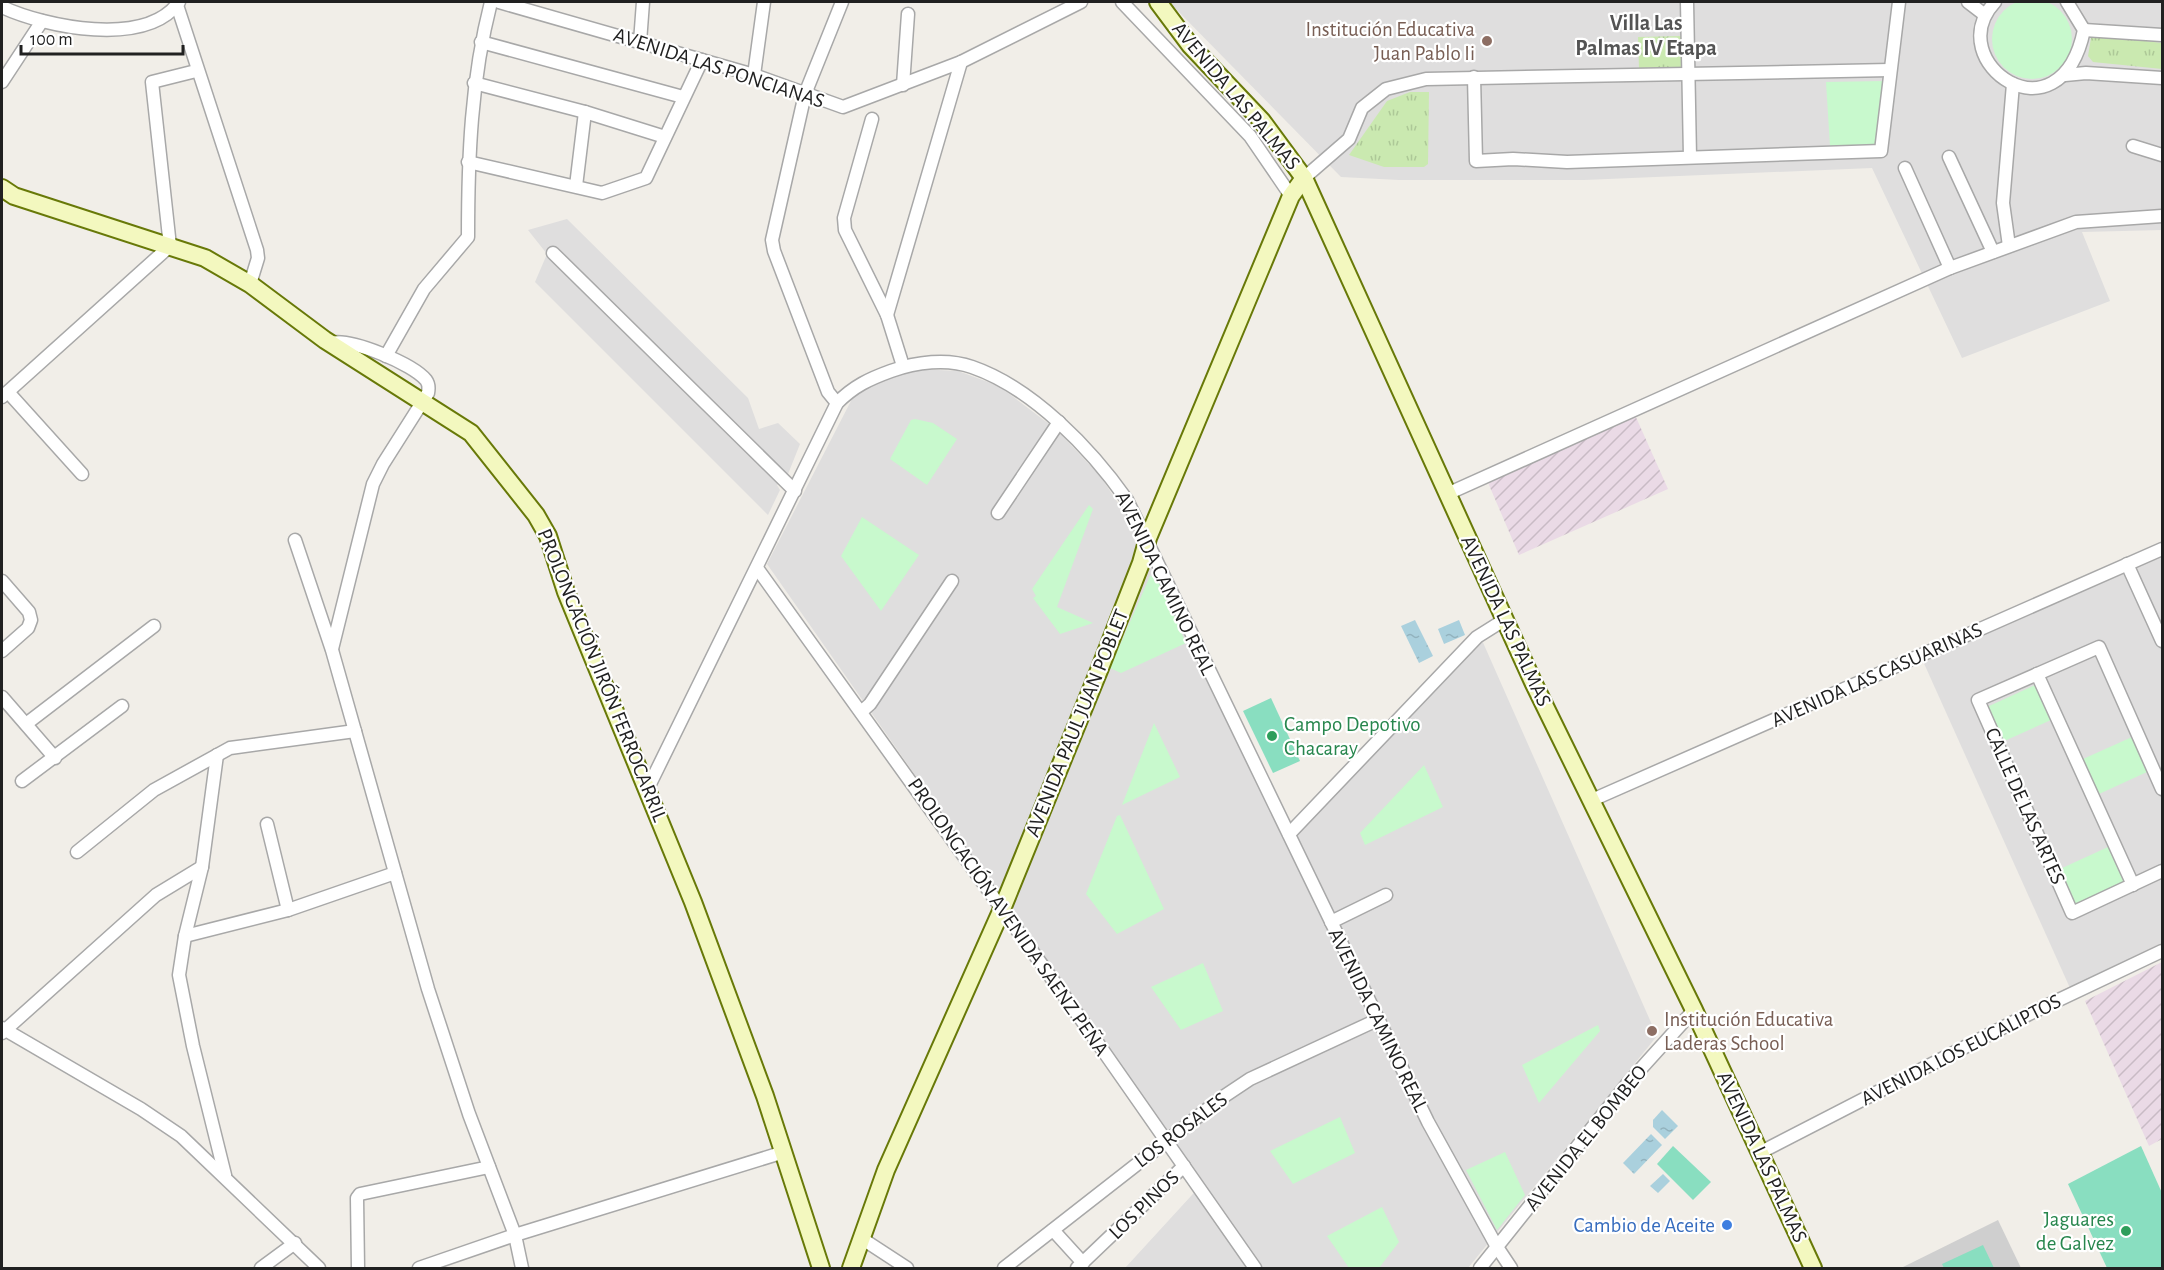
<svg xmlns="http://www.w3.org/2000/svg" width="2164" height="1270" font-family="'Alegreya Sans',sans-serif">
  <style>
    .residential { fill: #dfdede }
    .industrial { fill: url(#industrial-furrows) }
    .religious { fill: #cfcfcf }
    .grass { fill: url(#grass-tufts) }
    .park { fill: #c8f9cd }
    .pitch { fill: #89dec0 }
    .water { fill: url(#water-ripples) }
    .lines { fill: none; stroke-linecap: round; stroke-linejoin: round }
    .street-casing { stroke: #a8a8a8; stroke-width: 15 }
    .secondary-casing { stroke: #687908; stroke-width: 20 }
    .street { stroke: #fff; stroke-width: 12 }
    .secondary { stroke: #f3f8bf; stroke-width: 16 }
    .education-dot { fill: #8d6e63; stroke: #fff; stroke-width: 2 }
    .leisure-dot { fill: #2e9e5b; stroke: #fff; stroke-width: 2 }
    .shop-dot { fill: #3f7fe0; stroke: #fff; stroke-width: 2 }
    .labels { text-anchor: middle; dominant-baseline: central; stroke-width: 4.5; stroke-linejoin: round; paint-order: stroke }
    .education-label { font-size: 21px; fill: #785e54; stroke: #fff; text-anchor: end }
    .street-label { font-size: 21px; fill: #212121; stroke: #fff }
    .leisure-label { font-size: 21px; fill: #27864d; stroke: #fff; text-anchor: start }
    .shop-label { font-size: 21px; fill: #366cbe; stroke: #fff; text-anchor: end }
    .neighbourhood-label { font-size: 22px; font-weight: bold; fill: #545454; stroke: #fff }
  </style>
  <defs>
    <pattern id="industrial-furrows" width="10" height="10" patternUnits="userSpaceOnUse" patternTransform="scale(1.5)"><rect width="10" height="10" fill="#eadae6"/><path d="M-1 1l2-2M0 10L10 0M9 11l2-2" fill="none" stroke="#c8bbc5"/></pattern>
    <pattern id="grass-tufts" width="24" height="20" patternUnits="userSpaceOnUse" patternTransform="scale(1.5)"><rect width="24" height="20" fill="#cae9b0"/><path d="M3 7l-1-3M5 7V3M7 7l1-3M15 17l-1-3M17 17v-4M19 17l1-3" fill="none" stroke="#adc897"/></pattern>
    <pattern id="water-ripples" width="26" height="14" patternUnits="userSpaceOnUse" patternTransform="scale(1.5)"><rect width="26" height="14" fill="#aad0dd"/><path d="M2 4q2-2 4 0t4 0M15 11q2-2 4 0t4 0" fill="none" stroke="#92b2bd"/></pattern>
  </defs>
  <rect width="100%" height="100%" fill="#f1eee8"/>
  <!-- residential -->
  <g class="residential">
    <polygon points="1194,2 2162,2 2162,230 2082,232 2110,301 1962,358 1872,168 1584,180 1399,180 1341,177 1170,3"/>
    <polygon points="567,219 748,398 759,429 778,423 800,444 788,474 777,485 780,490 768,515 535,282 547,254 528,230"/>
    <polygon points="918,369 958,371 999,386 1057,430 1101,477 1140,537 1288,845 1481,638 1657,1036 1468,1268 1125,1268 1202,1184 767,564 853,397 880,379"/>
    <polygon points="2162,551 2162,943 2070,988 1922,659"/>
  </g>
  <!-- industrial -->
  <g class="industrial">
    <polygon points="1635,415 1668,489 1519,555 1489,485 1490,478"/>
    <polygon points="2162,962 2162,1139 2149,1146 2085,1001"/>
  </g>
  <!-- religious -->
  <polygon class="religious" points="1998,1220 2021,1268 1901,1268"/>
  <!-- grass -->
  <g class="grass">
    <polygon points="2096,35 2162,43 2162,69 2093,62 2088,56 2091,38"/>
    <polygon points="1681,36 1681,67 1639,68 1638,37"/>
    <polygon points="1410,92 1429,92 1428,164 1424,167 1384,167 1349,155 1387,101"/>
  </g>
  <!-- park -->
  <g class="park">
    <circle cx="2032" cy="39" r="40"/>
    <polygon points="1884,81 1876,145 1830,146 1826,82"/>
    <polygon points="915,419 933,423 957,439 927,485 890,459 911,420"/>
    <polygon points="1089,505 1093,509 1057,607 1093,623 1060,634 1033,598 1036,596 1032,589"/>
    <polygon points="862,517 919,555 881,611 841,556"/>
    <polygon points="1150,576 1156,577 1186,643 1121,673 1110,668"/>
    <polygon points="2035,685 2051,720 2002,742 1987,707"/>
    <polygon points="1154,723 1180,777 1122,805"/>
    <polygon points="2132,737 2147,772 2099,794 2083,759"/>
    <polygon points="1424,765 1443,807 1365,845 1360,833"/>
    <polygon points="1120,815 1164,909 1117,934 1086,894 1117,816"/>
    <polygon points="2108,847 2124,882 2075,904 2060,869"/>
    <polygon points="1203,963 1223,1011 1181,1030 1151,987"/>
    <polygon points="1598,1025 1600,1031 1539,1103 1522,1065"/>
    <polygon points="1340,1117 1355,1153 1293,1184 1270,1151"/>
    <polygon points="1505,1152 1525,1195 1497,1230 1466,1170"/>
    <polygon points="1382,1207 1399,1242 1379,1268 1349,1268 1327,1236"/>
  </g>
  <!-- pitch -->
  <g class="pitch">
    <polygon points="1271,698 1300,761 1273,773 1243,711"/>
    <polygon points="1673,1146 1711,1182 1693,1200 1657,1164"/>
    <polygon points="2141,1146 2162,1193 2162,1268 2107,1268 2068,1184"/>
    <polygon points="1983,1245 1994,1268 1944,1268 1942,1264"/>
  </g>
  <!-- water -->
  <g class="water">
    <polygon points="1415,620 1433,656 1419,663 1401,626"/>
    <polygon points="1459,620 1465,635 1444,644 1438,629"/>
    <polygon points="1662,1110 1678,1126 1665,1139 1653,1127 1653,1120"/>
    <polygon points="1651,1134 1662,1145 1634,1174 1623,1163"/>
    <polygon points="1663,1174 1670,1181 1658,1193 1650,1186"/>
  </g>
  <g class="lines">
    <defs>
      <g id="street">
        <polyline points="499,2 754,75 843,107 961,62 1081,2"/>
        <polyline points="1122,2 1250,136 1291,196"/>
        <polyline points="1687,2 1690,157"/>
        <polyline points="1968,2 1985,15"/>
        <path d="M 1995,2 C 1939,62 2060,146 2084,30 L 2067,2"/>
        <polyline points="177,5 257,250 258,258 250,284"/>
        <path d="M 2,7 C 45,27 146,48 179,2"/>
        <polyline points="2084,30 2162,35"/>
        <polyline points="481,42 683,97"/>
        <polyline points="640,42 643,2"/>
        <polyline points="754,75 764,2"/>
        <polyline points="2065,75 2086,73 2162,78"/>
        <polyline points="1474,77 1476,161 1513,159 1567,162 1881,151 1899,2"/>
        <polyline points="2,82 42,21"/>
        <polyline points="474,83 585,112 665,137"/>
        <polyline points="903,85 908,14"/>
        <polyline points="872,119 844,218 845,230 887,315 903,366"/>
        <polyline points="2133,146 2162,155"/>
        <polyline points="1949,157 1993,252"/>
        <polyline points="468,162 602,193 646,178 702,60"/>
        <polyline points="1905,168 1950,268"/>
        <polyline points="1304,178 1349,139 1362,108 1386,89 1426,79 1890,70"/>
        <polyline points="576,186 585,112"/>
        <polyline points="2009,246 2003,203 2013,84"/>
        <polyline points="553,253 795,491"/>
        <polyline points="887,315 961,62"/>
        <path d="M 331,343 C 351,338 413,364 426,380 C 429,384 429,388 428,393 L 383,464 L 373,484 L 332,649"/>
        <path d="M 386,356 L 424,289 L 468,237 C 468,157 471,80 491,2"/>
        <polyline points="8,392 82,474"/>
        <polyline points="2,397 170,246 152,82 196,71"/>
        <polyline points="837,403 828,392 774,251 772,240 805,94 842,2"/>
        <polyline points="1447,494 1950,268 2076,222 2162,216"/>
        <polyline points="998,513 1059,422"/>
        <polyline points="295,540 332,650 428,989 469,1114 515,1235 522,1268"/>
        <polyline points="2127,564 2162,641"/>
        <polyline points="757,568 1088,1029 1255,1268"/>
        <polyline points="2,581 29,612 31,620 28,628 2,651"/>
        <polyline points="2037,674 2133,885"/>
        <polyline points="2,697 55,758"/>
        <polyline points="861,712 870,704 952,581"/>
        <polyline points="26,724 154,626"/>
        <polyline points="217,755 202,867 185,936 179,975 193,1046 225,1175"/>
        <polyline points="22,781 122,706"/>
        <polyline points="2162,789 2099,647 1978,700 2072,913 2162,871"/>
        <path d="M 647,790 L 837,403 C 854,386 869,379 891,371 C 916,362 947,358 972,367 C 1033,388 1091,449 1127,500 L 1428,1122 L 1497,1247 L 1511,1268"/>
        <polyline points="1592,800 2162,549"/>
        <polyline points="267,824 288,910"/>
        <polyline points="1289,834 1477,637 1504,620"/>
        <polyline points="77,852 154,790 230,748 355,731"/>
        <polyline points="1331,922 1386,895"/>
        <polyline points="185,936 288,910 395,873"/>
        <polyline points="2,1028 141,1109 181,1136 319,1268"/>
        <polyline points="2,1033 156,895 202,867"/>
        <polyline points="1761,1152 2029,1014 2162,951"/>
        <polyline points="1053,1230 1083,1263"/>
        <polyline points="861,1238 907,1268"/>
        <polyline points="261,1268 295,1243"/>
        <polyline points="358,1268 357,1198 360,1194 489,1167"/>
        <polyline points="419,1268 515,1235 784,1152"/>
        <polyline points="1004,1268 1223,1097 1250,1079 1377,1020"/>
        <polyline points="1077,1268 1184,1166"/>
        <polyline points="1480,1268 1628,1083 1694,1010"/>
      </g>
      <g id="secondary">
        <polyline points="1158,2 1190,45 1262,121 1304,178 1534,684 1694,1010 1813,1268"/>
        <polyline points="2,188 14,196 205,258 250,284 325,340 471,433 536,515 548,536 566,592 693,902 765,1096 821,1268"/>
        <polyline points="851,1268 886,1170 1002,909 1100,668 1141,563 1148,538 1291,196 1304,178"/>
      </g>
    </defs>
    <!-- street casing -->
    <use href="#street" class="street-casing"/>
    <!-- secondary casing -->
    <use href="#secondary" class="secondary-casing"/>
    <!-- street -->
    <use href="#street" class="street"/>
    <!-- secondary -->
    <use href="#secondary" class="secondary"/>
  </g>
  <!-- markers -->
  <g class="education-dot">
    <circle cx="1487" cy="41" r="6"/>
    <circle cx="1652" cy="1031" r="6"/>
  </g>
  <g class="leisure-dot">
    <circle cx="1272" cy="736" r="6"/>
    <circle cx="2126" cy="1231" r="6"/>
  </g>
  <circle class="shop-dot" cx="1727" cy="1225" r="6"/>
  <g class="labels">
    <!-- education labels -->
    <g class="education-label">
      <text x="1475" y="29">Institución Educativa<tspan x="1475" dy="24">Juan Pablo Ii</tspan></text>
      <text x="1664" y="1019" text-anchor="start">Institución Educativa<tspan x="1664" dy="24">Laderas School</tspan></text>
    </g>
    <!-- street labels -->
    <g class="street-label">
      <text transform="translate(719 68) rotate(18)">AVENIDA LAS PONCIANAS</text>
      <text transform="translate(1236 96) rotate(50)">AVENIDA LAS PALMAS</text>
      <text transform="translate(1165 583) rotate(64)">AVENIDA CAMINO REAL</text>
      <text transform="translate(1506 621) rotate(65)">AVENIDA LAS PALMAS</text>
      <text transform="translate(602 675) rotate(68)">PROLONGACIÓN JIRÓN FERROCARRIL</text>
      <text transform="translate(1877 675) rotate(-24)">AVENIDA LAS CASUARINAS</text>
      <text transform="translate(1077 723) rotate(-68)">AVENIDA PAUL JUAN POBLET</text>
      <text transform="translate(2025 806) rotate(66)">CALLE DE LAS ARTES</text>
      <text transform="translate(1008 917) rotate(55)">PROLONGACIÓN AVENIDA SAENZ PEÑA</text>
      <text transform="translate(1378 1020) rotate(64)">AVENIDA CAMINO REAL</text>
      <text transform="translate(1961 1050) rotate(-27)">AVENIDA LOS EUCALIPTOS</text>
      <text transform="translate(1181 1130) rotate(-37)">LOS ROSALES</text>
      <text transform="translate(1586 1138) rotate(-51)">AVENIDA EL BOMBEO</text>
      <text transform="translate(1762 1157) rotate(65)">AVENIDA LAS PALMAS</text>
      <text transform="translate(1144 1205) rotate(-44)">LOS PINOS</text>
    </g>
    <!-- leisure labels -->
    <g class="leisure-label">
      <text x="1284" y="724">Campo Depotivo<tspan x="1284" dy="24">Chacaray</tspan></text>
      <text x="2114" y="1219" text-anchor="end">Jaguares<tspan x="2114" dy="24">de Galvez</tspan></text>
    </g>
    <!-- shop labels -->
    <g class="shop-label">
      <text x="1715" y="1225">Cambio de Aceite</text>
    </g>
    <!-- neighbourhood labels -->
    <g class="neighbourhood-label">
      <text x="1646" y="23">Villa Las<tspan x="1646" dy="25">Palmas IV Etapa</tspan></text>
    </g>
  </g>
  <!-- border -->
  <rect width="2164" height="1270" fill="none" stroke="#212121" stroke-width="6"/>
  <!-- scale -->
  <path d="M21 45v9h162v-9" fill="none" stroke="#212121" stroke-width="3"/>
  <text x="30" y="45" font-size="18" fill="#212121" stroke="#ffffff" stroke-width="4.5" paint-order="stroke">100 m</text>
</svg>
